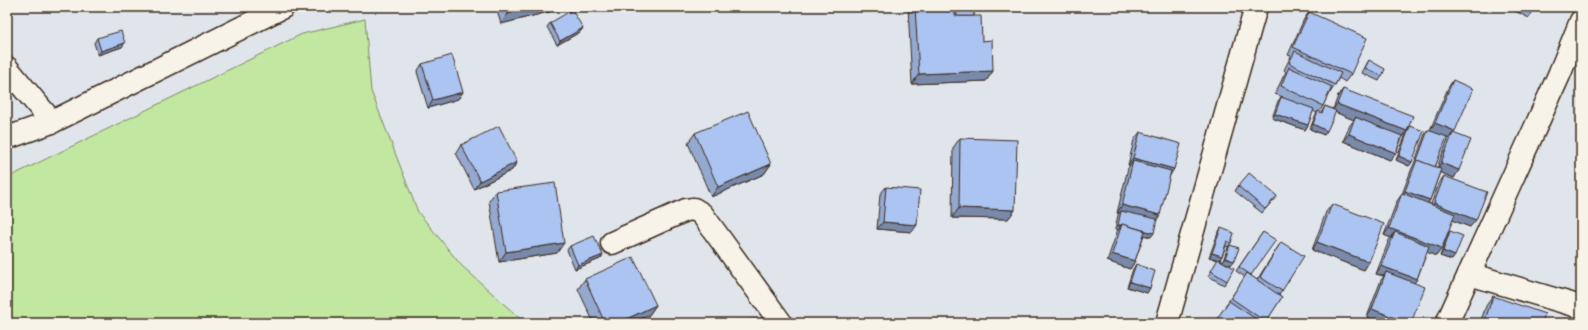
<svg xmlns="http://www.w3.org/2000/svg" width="1588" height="330" font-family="Kalam,sans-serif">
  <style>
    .green { fill: #c1e7a1; stroke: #7e8860 }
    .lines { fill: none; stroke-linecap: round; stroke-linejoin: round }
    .street-casing { stroke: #3b2a1e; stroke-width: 25 }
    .secondary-casing { stroke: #3b2a1e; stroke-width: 25 }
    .street { stroke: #f7f3e8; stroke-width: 22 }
    .secondary { stroke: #f7f3e8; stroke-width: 22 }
    .wall { fill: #94a9d0; stroke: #3b2a1e; fill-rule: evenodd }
    .shaded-wall { fill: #7889a9; stroke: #3b2a1e }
    .building { fill: #acc4f2; stroke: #3b2a1e }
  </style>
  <rect width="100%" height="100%" fill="#e0e5eb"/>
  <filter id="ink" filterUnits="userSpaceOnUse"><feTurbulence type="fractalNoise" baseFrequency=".025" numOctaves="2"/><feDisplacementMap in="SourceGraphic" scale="8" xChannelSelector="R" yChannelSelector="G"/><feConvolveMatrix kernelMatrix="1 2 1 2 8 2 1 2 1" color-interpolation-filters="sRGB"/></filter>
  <g filter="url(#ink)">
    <!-- green -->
    <g class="green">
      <polygon points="365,19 371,91 418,212 461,265 525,323 7,323 7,176 9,177 302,34"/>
      <polygon points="764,318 767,323 727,323 730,321"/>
    </g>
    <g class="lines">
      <defs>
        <g id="street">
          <polyline points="7,68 52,122"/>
          <polyline points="612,243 686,210 694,209 702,214 781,323"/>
          <polyline points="1469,274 1581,307"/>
          <polyline points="1447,323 1559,75 1581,21"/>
        </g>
        <g id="secondary">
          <polyline points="7,138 52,122 283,7"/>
          <polyline points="1167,323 1256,7"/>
        </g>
      </defs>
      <!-- street casing -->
      <use href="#street" class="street-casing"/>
      <!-- secondary casing -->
      <use href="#secondary" class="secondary-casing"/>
      <!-- street -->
      <use href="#street" class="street"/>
      <!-- secondary -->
      <use href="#secondary" class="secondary"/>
    </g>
    <!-- wall -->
    <g class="wall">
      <polygon points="496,7 561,7 560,9 501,24"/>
      <polygon points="908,7 974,7 974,16 982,41 993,71 986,81 912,84"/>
      <polygon points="1360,7 1368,7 1366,10"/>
      <polygon points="1507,7 1535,7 1529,18"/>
      <polygon points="1309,12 1351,74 1345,82 1339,78 1335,85 1330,93 1329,92 1323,106 1319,112 1321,113 1325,106 1333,109 1338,96 1343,89 1407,130 1410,126 1412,162 1409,166 1396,160 1407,131 1402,138 1396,153 1390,160 1343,141 1350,125 1354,120 1335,112 1324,135 1310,129 1315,116 1317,113 1313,111 1308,125 1305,130 1272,118 1278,101 1281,97 1283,97 1275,94 1284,75 1286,72 1284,70 1291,56 1288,55 1304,19"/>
      <polygon points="550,23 583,28 580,32 557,45 547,27"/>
      <polygon points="97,38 122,47 98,55 94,43"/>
      <polygon points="1369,60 1382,76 1379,81 1362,73 1366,65"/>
      <polygon points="422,64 463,92 458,99 428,108 417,72"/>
      <path d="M 1453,80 L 1454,133 L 1459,170 L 1454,178 L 1440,172 L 1430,200 L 1428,203 L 1431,204 L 1439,183 L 1444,176 L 1470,227 L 1452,220 L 1442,248 L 1436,256 L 1427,252 L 1417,279 L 1414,283 L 1367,317 L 1381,280 L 1384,276 L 1376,274 L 1389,240 L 1391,238 L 1384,235 L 1397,201 L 1402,194 L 1412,168 L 1414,164 L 1425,134 L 1428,130 L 1430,130 L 1448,88 ZM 1446,138 L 1448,139 L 1437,168 L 1435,167 Z"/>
      <polygon points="1140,132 1170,175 1151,237 1144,235 1135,261 1130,269 1107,261 1117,232 1118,230 1115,229 1118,215 1119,213 1117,213 1128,168 1130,166 1128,165 1134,140"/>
      <polygon points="695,133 771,164 764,174 711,197 688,143"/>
      <polygon points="960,138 1015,210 1008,219 952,218 953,148"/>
      <polygon points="461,145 517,162 512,170 474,189 456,153"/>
      <polygon points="1238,186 1277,196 1262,213 1235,191"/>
      <polygon points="886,187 912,232 877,229 880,194"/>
      <polygon points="496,191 557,253 499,262 489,201"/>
      <polygon points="1332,204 1369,262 1364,270 1312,250 1326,212"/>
      <polygon points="1221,228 1231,243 1228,247 1226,246 1222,256 1220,259 1223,261 1227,249 1230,245 1231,265 1228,264 1227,281 1224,285 1208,276 1218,260 1209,257 1218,233"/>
      <polygon points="1450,231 1452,260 1440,256 1447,236"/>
      <polygon points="1263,232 1251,276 1257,280 1281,242 1282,291 1279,295 1282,297 1265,323 1214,323 1226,306 1225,306 1245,277 1236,271"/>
      <polygon points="570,246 603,255 600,259 575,269 567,250"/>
      <polygon points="1136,264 1150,288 1147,293 1127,287 1133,269"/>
      <polygon points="1581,278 1581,287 1578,286"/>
      <polygon points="585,279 656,305 649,315 632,323 594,323 578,289"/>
      <polygon points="1493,296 1542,323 1480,323 1486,306"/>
    </g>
    <!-- shaded-wall -->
    <g class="shaded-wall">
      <polygon points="535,7 561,7 560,9 501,24 508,14"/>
      <polygon points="583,28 580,32 557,45 560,41"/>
      <polygon points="125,43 122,47 98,55 101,51"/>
      <polygon points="993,71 986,81 912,84 919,74"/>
      <polygon points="463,92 458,99 428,108 433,100"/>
      <polygon points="1337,104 1407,131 1402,138 1355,117 1354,120 1332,111"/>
      <polygon points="1275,114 1308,125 1305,130 1272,118"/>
      <polygon points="1435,123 1455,131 1451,137 1453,133 1448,139 1429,131"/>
      <polygon points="1313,124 1327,131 1324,135 1310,129"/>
      <polygon points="1349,134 1396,153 1390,160 1343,141"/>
      <polygon points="1399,156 1412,162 1409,166 1396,160"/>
      <polygon points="1133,158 1174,169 1169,177 1133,161 1130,166 1128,165"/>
      <polygon points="517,162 512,170 474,189 480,181"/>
      <polygon points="1441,163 1459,170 1454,178 1436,171"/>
      <polygon points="771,164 764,174 711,197 718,187"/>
      <polygon points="1405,191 1430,200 1424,208 1400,199"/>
      <polygon points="1434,203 1476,220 1470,227 1428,211"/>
      <polygon points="1122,205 1160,215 1155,223 1121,211 1119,213 1117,213"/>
      <polygon points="959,208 1015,210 1008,219 952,218"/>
      <polygon points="883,222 917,225 912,232 877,229"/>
      <polygon points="1118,225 1121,225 1118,230 1115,229"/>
      <polygon points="1122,225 1154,233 1151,237 1120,230"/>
      <polygon points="1389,228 1442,248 1436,256 1392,238 1395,232 1391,238 1384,235"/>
      <polygon points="1317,242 1369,262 1364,270 1312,250"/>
      <polygon points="564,243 557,253 499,262 506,252"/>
      <polygon points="1443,251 1455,256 1452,260 1440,256"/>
      <polygon points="1212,253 1222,256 1219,260 1209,257"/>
      <polygon points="1112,254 1135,261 1130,269 1107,261"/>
      <polygon points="603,255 600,259 575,269 578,265"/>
      <polygon points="1225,258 1234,261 1231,265 1222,262"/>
      <polygon points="1381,266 1417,279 1411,287 1386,272 1384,276 1376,274"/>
      <polygon points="1130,282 1150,288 1147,293 1127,287"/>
      <polygon points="656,305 649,315 632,323 618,323"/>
      <polygon points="1372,309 1408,323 1382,323 1367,317"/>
    </g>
    <!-- building -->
    <g class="building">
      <polygon points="506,7 535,7 508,14"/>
      <polygon points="915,7 955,7 955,16 981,16 982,41 992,40 993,71 919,74"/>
      <polygon points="956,7 974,7 974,16 957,16"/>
      <polygon points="1528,7 1535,7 1534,10"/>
      <polygon points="572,10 583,28 560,41 550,23"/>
      <polygon points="1309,12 1367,38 1351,74 1293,47"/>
      <polygon points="121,31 125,43 101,51 97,38"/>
      <polygon points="1295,51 1341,73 1335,85 1289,63"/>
      <polygon points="452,55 463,92 433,100 422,64"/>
      <polygon points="1369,60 1385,69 1382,76 1365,68"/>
      <polygon points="1289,67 1332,87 1323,106 1281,86"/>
      <polygon points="1453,80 1473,89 1455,131 1435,123"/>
      <polygon points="1343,89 1413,116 1407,131 1337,104"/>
      <polygon points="1281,97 1314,109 1308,125 1275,114"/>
      <polygon points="1325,106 1336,111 1327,131 1313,124 1318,111 1322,113"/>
      <polygon points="748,111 771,164 718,187 695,133"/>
      <polygon points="1355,117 1402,136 1396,153 1349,134"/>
      <polygon points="499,126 517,162 480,181 461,145"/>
      <polygon points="1410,126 1424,131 1412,162 1399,156"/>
      <polygon points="1428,130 1447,137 1435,167 1417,160"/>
      <polygon points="1140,132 1181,144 1174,169 1133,158"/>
      <polygon points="1453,133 1471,140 1459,170 1441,163"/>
      <polygon points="960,138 1017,140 1015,210 959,208"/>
      <polygon points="1417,160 1441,169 1430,200 1405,191"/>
      <polygon points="1133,161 1171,171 1160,215 1122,205"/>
      <polygon points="1249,173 1277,196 1265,209 1238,186"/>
      <polygon points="1444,176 1487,192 1476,220 1434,203"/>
      <polygon points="555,183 564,243 506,252 496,191"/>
      <polygon points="886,187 920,190 917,225 883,222"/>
      <polygon points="1402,193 1455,214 1442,248 1389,228"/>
      <polygon points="1332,204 1384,224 1369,262 1317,242"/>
      <polygon points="1121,211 1157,219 1154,233 1139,229 1122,224 1121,225 1118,225"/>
      <polygon points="1122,224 1145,231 1135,261 1112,254"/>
      <polygon points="1221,228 1234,233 1231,243 1227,241 1222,256 1212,253"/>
      <polygon points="1450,231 1463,236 1455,256 1443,251"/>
      <polygon points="1263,232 1276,240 1251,275 1239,267"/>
      <polygon points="1395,232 1429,246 1417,279 1381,266"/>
      <polygon points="594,236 603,255 578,265 570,246"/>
      <polygon points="1281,242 1304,256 1282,291 1260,277"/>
      <polygon points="1230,245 1239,248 1234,261 1225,258"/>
      <polygon points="633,257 656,305 618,323 605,323 585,279"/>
      <polygon points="1218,259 1234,268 1227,281 1211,271"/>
      <polygon points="1136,264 1155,271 1150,288 1130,282"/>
      <polygon points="1386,272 1425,287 1411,323 1408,323 1372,309"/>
      <polygon points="1247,273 1282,297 1266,322 1231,298"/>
      <polygon points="1493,296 1545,314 1542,323 1484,323"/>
      <polygon points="1229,301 1262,323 1214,323"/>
    </g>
  </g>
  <!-- margin -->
  <rect width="1588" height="330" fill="none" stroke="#f7f3e8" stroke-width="24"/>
  <rect x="12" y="12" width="1564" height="306" fill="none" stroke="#3b2a1e" stroke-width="1.5" filter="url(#ink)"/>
</svg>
